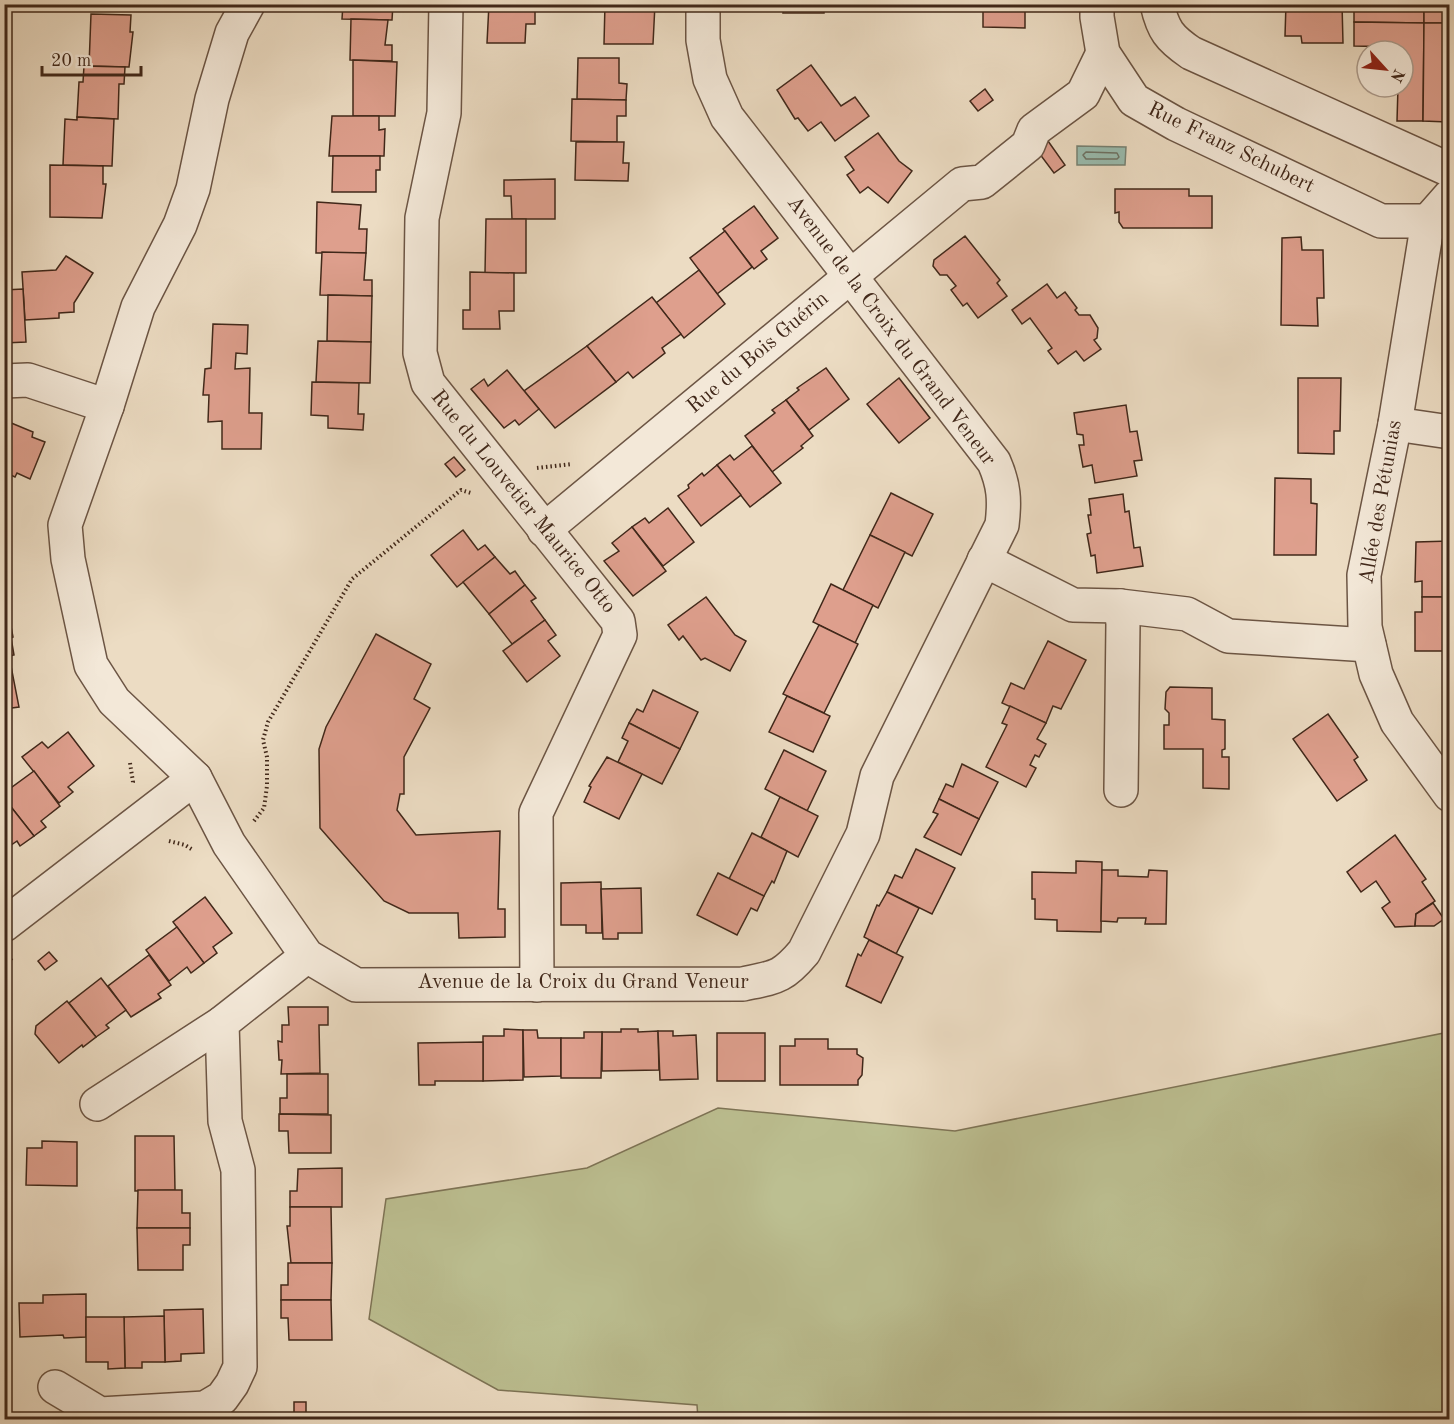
<svg xmlns="http://www.w3.org/2000/svg" width="1454" height="1424" font-family="'Old Standard TT',serif">
  <style>
    .green { fill: #bcbf91; stroke: #7e7456; stroke-width: 1.5 }
    .water { fill: #99bcaf; stroke: #768173; stroke-width: 1.5 }
    .lines { fill: none; stroke-linecap: round; stroke-linejoin: round }
    .shore { stroke: #6d7264; stroke-width: 1.5 }
    .building { fill: #de9f8d; stroke: #41281a; stroke-width: 1.5 }
    .minor-casing { stroke: #6c5544; stroke-width: 36 }
    .path { stroke: #41281a; stroke-width: 4; stroke-dasharray: 1.5 3; stroke-linecap: butt }
    .minor { stroke: #f3e8d8; stroke-width: 33 }
    .labels { text-anchor: middle; dominant-baseline: central; stroke-width: 5; stroke-linejoin: round; paint-order: stroke }
    .street-label { font-size: 21px; fill: #41281a; stroke: #f3e8d8 }
  </style>
  <rect width="100%" height="100%" fill="#ecdcc3"/>
  <filter id="stains"><feTurbulence type="fractalNoise" baseFrequency=".00333" numOctaves="4"/><feColorMatrix values="0 0 0 0 .2 0 0 0 0 .09 0 0 0 0 .02 0 0 0 .5 -.17"/></filter>
  <radialGradient id="worn" r=".72"><stop offset=".6" stop-color="#630" stop-opacity="0"/><stop offset="1" stop-color="#630" stop-opacity=".3"/></radialGradient>
  <!-- green -->
  <polygon class="green" points="1449,1032 1449,1419 698,1419 697,1405 498,1390 369,1319 386,1199 587,1168 718,1108 955,1131"/>
  <!-- water -->
  <polygon class="water" points="1077,146 1126,147 1125,165 1077,165"/>
  <g class="lines">
    <!-- shore -->
    <polygon class="shore" points="1086,152 1117,153 1119,157 1117,159 1086,159 1083,155"/>
  </g>
  <!-- building -->
  <g class="building">
    <polygon points="343,4 393,4 392,20 342,19"/>
    <polygon points="489,4 535,4 535,24 526,24 525,43 487,43"/>
    <polygon points="605,4 655,4 653,44 604,44"/>
    <polygon points="784,4 824,4 824,13 783,13"/>
    <polygon points="983,4 1025,4 1025,28 983,27"/>
    <polygon points="1219,4 1286,4 1286,7"/>
    <polygon points="1286,4 1342,4 1343,43 1302,43 1301,36 1285,36"/>
    <polygon points="1354,4 1424,4 1424,23 1354,22"/>
    <rect x="1424" y="4" width="26" height="19"/>
    <polygon points="91,14 131,15 130,32 133,32 129,67 89,66"/>
    <polygon points="351,19 388,20 385,45 392,45 392,61 350,60"/>
    <polygon points="1354,22 1424,23 1423,121 1397,121 1398,87 1403,87 1403,51 1399,51 1399,47 1354,46"/>
    <polygon points="1424,23 1450,23 1448,122 1423,121"/>
    <polygon points="578,58 619,58 619,83 627,84 626,100 577,99"/>
    <polygon points="353,60 397,62 395,116 353,116"/>
    <polygon points="811,65 841,106 855,97 869,116 835,141 821,122 808,131 798,118 795,119 777,90"/>
    <polygon points="84,66 125,67 124,84 119,84 118,119 77,117 79,82 83,82"/>
    <polygon points="985,89 993,100 978,111 970,101"/>
    <polygon points="572,99 626,100 626,116 617,116 617,142 571,141"/>
    <polygon points="332,116 379,116 379,130 385,129 384,156 329,156"/>
    <polygon points="77,117 114,119 112,166 63,165 65,119 77,120"/>
    <polygon points="878,133 899,161 912,171 888,203 868,187 860,193 847,175 854,170 845,157"/>
    <polygon points="1048,141 1065,165 1054,173 1036,149"/>
    <polygon points="576,142 624,142 623,163 629,163 628,181 575,180"/>
    <polygon points="333,156 380,156 380,170 376,170 376,192 332,192"/>
    <polygon points="50,165 103,166 103,184 106,184 102,218 50,217"/>
    <polygon points="555,179 555,219 512,219 511,196 504,196 504,180"/>
    <polygon points="1115,189 1189,189 1189,196 1212,196 1212,228 1123,228 1119,222 1119,212 1115,213"/>
    <polygon points="317,202 361,205 359,229 367,229 366,253 316,253"/>
    <polygon points="754,206 778,238 761,251 767,259 754,269 723,229"/>
    <polygon points="486,219 526,219 526,273 485,273"/>
    <polygon points="725,231 752,267 717,294 690,258"/>
    <polygon points="965,236 1000,280 997,283 1007,296 978,318 967,303 963,306 951,290 956,286 947,275 940,275 933,266 934,260"/>
    <polygon points="1301,237 1302,250 1323,250 1324,298 1317,298 1318,326 1281,325 1282,238"/>
    <polygon points="322,252 366,253 364,280 372,280 372,296 320,295"/>
    <polygon points="66,256 93,273 74,303 74,312 59,313 59,318 25,320 22,272 56,270"/>
    <polygon points="699,270 725,304 684,338 656,303"/>
    <polygon points="470,272 514,273 514,311 499,311 500,329 463,329 463,310 470,310"/>
    <polygon points="1047,284 1057,298 1065,292 1077,308 1075,310 1079,315 1090,315 1098,328 1097,338 1094,340 1101,349 1084,361 1076,351 1058,364 1048,351 1052,348 1030,318 1022,324 1012,310"/>
    <polygon points="23,289 26,342 4,343 4,290"/>
    <polygon points="328,295 372,296 371,342 327,341"/>
    <polygon points="652,297 681,334 662,348 665,353 633,378 628,372 616,382 587,346"/>
    <polygon points="213,324 248,325 247,354 236,353 235,369 250,368 249,413 262,413 261,449 222,449 222,421 208,422 209,395 203,395 205,369 211,368"/>
    <polygon points="318,341 371,342 370,383 316,382"/>
    <polygon points="587,346 616,382 555,428 524,391"/>
    <polygon points="826,368 849,399 809,430 786,400 799,390 797,388"/>
    <polygon points="507,370 539,409 519,425 515,420 504,428 471,389 484,379 488,386"/>
    <polygon points="899,378 930,418 899,443 867,404"/>
    <polygon points="1298,378 1341,378 1340,431 1334,431 1334,454 1298,453"/>
    <polygon points="312,382 359,383 358,414 364,414 363,430 328,428 328,416 311,415"/>
    <polygon points="786,400 813,436 801,446 803,448 772,472 745,436 775,413 772,410"/>
    <polygon points="1126,405 1130,432 1137,431 1142,460 1134,461 1137,476 1095,483 1092,465 1083,467 1079,445 1084,445 1083,435 1077,434 1074,413"/>
    <polygon points="4,420 33,432 32,437 45,442 30,479 17,473 15,477 4,472"/>
    <polygon points="752,446 781,483 750,507 717,465 730,455 734,460"/>
    <polygon points="454,457 465,470 456,477 445,464"/>
    <polygon points="717,465 741,495 701,526 678,496 689,488 688,485 702,473 704,476"/>
    <polygon points="1275,478 1311,479 1311,503 1317,504 1316,555 1274,555"/>
    <polygon points="891,493 933,514 912,556 870,535"/>
    <polygon points="1123,494 1125,512 1129,511 1134,548 1140,547 1143,566 1097,573 1095,555 1091,556 1087,534 1091,533 1088,515 1091,515 1089,499"/>
    <polygon points="668,508 694,542 663,566 632,527 645,518 649,523"/>
    <polygon points="632,527 666,571 633,596 604,561 619,551 612,543"/>
    <polygon points="463,530 478,550 485,545 495,557 457,587 431,555"/>
    <polygon points="870,535 905,552 878,608 843,590"/>
    <polygon points="1450,541 1450,597 1422,597 1422,581 1415,582 1416,542"/>
    <polygon points="495,557 510,574 515,571 525,585 489,614 463,582"/>
    <polygon points="831,584 873,605 855,643 813,622"/>
    <polygon points="525,585 536,598 531,601 545,620 512,644 489,614"/>
    <polygon points="706,597 735,635 746,641 730,671 705,658 701,660 683,636 679,640 668,625"/>
    <polygon points="1422,597 1450,597 1450,651 1415,651 1415,612 1422,612"/>
    <polygon points="4,605 8,622 10,621 13,637 11,638 14,655 4,657"/>
    <polygon points="545,620 556,635 548,641 560,656 527,682 503,651"/>
    <polygon points="819,625 858,644 824,713 783,694"/>
    <polygon points="376,634 431,664 414,699 430,708 404,757 404,794 400,794 397,810 416,835 500,831 498,909 505,909 505,937 459,938 458,913 409,913 384,901 320,828 319,749 326,727"/>
    <polygon points="1048,641 1086,660 1061,709 1053,706 1046,723 1002,703 1011,683 1024,689"/>
    <polygon points="9,656 19,707 4,709 4,657"/>
    <polygon points="1170,687 1212,688 1212,719 1225,720 1225,749 1222,750 1222,757 1229,757 1229,789 1203,788 1203,749 1164,749 1164,725 1169,725 1169,713 1165,709 1166,692"/>
    <polygon points="653,690 698,712 680,749 629,723 637,709 643,712"/>
    <polygon points="787,696 830,716 813,752 769,732"/>
    <polygon points="1010,706 1046,723 1037,739 1046,744 1039,757 1035,755 1030,765 1036,768 1026,787 986,767 1007,725 1002,723"/>
    <polygon points="1328,714 1358,757 1354,760 1367,780 1337,801 1293,739"/>
    <polygon points="629,723 680,749 662,784 618,762 628,741 622,738"/>
    <polygon points="68,732 94,766 68,787 73,792 59,803 22,757 42,742 48,748"/>
    <polygon points="784,750 826,771 807,811 765,789"/>
    <polygon points="607,757 642,774 619,819 584,802 591,787 589,786"/>
    <polygon points="962,764 998,782 979,819 939,799 946,784 953,787"/>
    <polygon points="34,771 60,806 41,821 46,827 34,836 4,798 4,793"/>
    <polygon points="780,797 818,816 798,857 761,837"/>
    <polygon points="4,798 34,836 20,846 17,841 4,850"/>
    <polygon points="939,799 979,819 961,855 924,837 938,814 933,812"/>
    <polygon points="752,833 787,851 774,883 772,881 764,896 729,879"/>
    <polygon points="1395,835 1426,879 1422,882 1435,901 1416,914 1415,926 1395,927 1382,908 1390,902 1376,881 1361,892 1347,872"/>
    <polygon points="916,849 955,868 932,914 887,892 895,875 902,878"/>
    <polygon points="1076,861 1102,862 1101,932 1057,931 1057,920 1035,919 1035,899 1032,899 1032,872 1076,873"/>
    <polygon points="1102,870 1118,870 1118,876 1148,877 1149,870 1167,871 1166,924 1145,924 1146,918 1118,918 1117,922 1101,921"/>
    <polygon points="718,873 764,896 757,911 751,908 737,935 697,915"/>
    <polygon points="601,882 602,933 586,933 586,925 561,925 561,883"/>
    <polygon points="641,888 642,933 618,933 618,939 603,939 601,889"/>
    <polygon points="887,892 919,908 896,954 864,937 877,905 879,906"/>
    <polygon points="205,897 232,933 213,947 217,953 204,963 173,922"/>
    <polygon points="1433,903 1444,919 1434,926 1415,926 1416,914"/>
    <polygon points="177,927 204,963 191,973 187,967 169,981 146,950"/>
    <polygon points="869,940 903,957 881,1003 846,986 858,954 861,956"/>
    <polygon points="49,952 57,961 45,970 38,961"/>
    <polygon points="149,955 171,985 158,994 161,998 131,1017 108,986"/>
    <polygon points="101,978 126,1010 106,1025 109,1028 96,1037 69,1003"/>
    <polygon points="67,1001 96,1037 83,1047 82,1045 59,1063 35,1034 36,1026"/>
    <polygon points="288,1007 328,1007 328,1025 319,1025 320,1073 281,1074 282,1060 279,1060 278,1041 282,1042 282,1025 289,1025"/>
    <polygon points="504,1029 523,1030 523,1080 483,1081 483,1036 504,1036"/>
    <polygon points="621,1029 638,1029 638,1032 658,1031 659,1070 602,1071 602,1032 621,1032"/>
    <polygon points="523,1030 537,1030 538,1038 561,1038 561,1076 524,1077"/>
    <polygon points="658,1031 673,1031 673,1036 696,1035 698,1079 660,1080"/>
    <polygon points="584,1032 602,1032 601,1078 561,1078 561,1038 584,1038"/>
    <rect x="717" y="1033" width="48" height="48"/>
    <polygon points="795,1039 828,1039 828,1049 857,1049 857,1054 863,1058 862,1075 858,1080 858,1085 780,1085 780,1046 795,1046"/>
    <polygon points="483,1042 483,1081 435,1081 435,1085 419,1085 418,1043"/>
    <polygon points="287,1074 328,1074 328,1114 280,1114 280,1098 287,1098"/>
    <polygon points="279,1114 331,1115 331,1153 289,1153 288,1131 279,1131"/>
    <polygon points="135,1136 174,1136 175,1190 135,1191"/>
    <polygon points="42,1141 77,1142 77,1186 26,1185 27,1148 42,1148"/>
    <polygon points="342,1168 342,1207 290,1207 290,1191 297,1191 298,1169"/>
    <polygon points="138,1190 182,1190 182,1213 190,1213 190,1228 137,1228"/>
    <polygon points="290,1207 331,1207 332,1263 291,1263 287,1226 290,1226"/>
    <polygon points="137,1228 190,1228 190,1245 183,1245 183,1270 138,1270"/>
    <polygon points="288,1263 332,1263 331,1300 281,1300 281,1285 288,1285"/>
    <polygon points="86,1294 86,1337 64,1338 63,1335 20,1337 19,1303 43,1303 43,1295"/>
    <polygon points="281,1300 331,1300 332,1340 289,1340 288,1318 281,1318"/>
    <polygon points="203,1309 204,1353 181,1354 181,1361 165,1362 164,1310"/>
    <polygon points="164,1316 165,1362 142,1362 142,1368 125,1368 124,1317"/>
    <polygon points="86,1317 124,1317 125,1368 108,1369 108,1362 86,1362"/>
    <rect x="294" y="1402" width="12" height="16"/>
  </g>
  <g class="lines">
    <defs>
      <g id="minor">
        <path d="M 248,4 L 232,33 L 212,99 L 193,189 L 180,225 L 138,307 L 107,406 L 65,525 L 68,559 L 91,665 L 114,701 L 195,778 L 229,844 L 307,956 L 356,985 L 743,984 C 776,977 782,978 804,952 L 863,834 L 877,776 L 1002,525 C 1005,500 1004,485 994,462 L 727,117 L 710,79 L 703,40 L 703,4"/>
        <polyline points="446,4 444,113 422,218 420,353 428,383 618,621 620,635 536,813 537,985"/>
        <polyline points="1097,4 1097,17 1103,53 1134,100 1176,124 1381,221 1428,221"/>
        <path d="M 1157,4 C 1163,30 1169,38 1191,53 L 1450,170"/>
        <polyline points="1450,196 1428,221 1395,424 1364,575 1365,627 1376,674 1397,722 1450,795"/>
        <polyline points="4,381 28,380 107,406"/>
        <polyline points="1395,424 1450,432"/>
        <polyline points="544,530 962,184 982,182 1028,145 1034,130 1083,94 1103,53"/>
        <polyline points="984,560 1073,605 1120,606 1123,623 1121,790"/>
        <polyline points="1120,606 1187,614 1228,636 1369,645"/>
        <polyline points="4,925 195,778"/>
        <polyline points="97,1104 222,1023"/>
        <polyline points="55,1387 100,1414 205,1408 222,1398 232,1384 240,1367 238,1170 225,1121 222,1023 307,956"/>
      </g>
    </defs>
    <!-- minor casing -->
    <use href="#minor" class="minor-casing"/>
    <!-- path -->
    <g class="path">
      <polyline points="537,468 572,464"/>
      <polyline points="130,763 133,782 132,785"/>
      <polyline points="254,821 264,808 267,786 267,757 263,740 268,722 352,579 461,490 471,493"/>
      <polyline points="169,841 185,845 193,850"/>
      <polyline points="4,965 13,957"/>
    </g>
    <!-- minor -->
    <use href="#minor" class="minor"/>
  </g>
  <g class="labels">
    <!-- street labels -->
    <g class="street-label">
      <text transform="translate(1231 148) rotate(26)">Rue Franz Schubert</text>
      <text transform="translate(891 331) rotate(53)">Avenue de la Croix du Grand Veneur</text>
      <text transform="translate(758 353) rotate(-40)">Rue du Bois Guérin</text>
      <text transform="translate(523 502) rotate(51)">Rue du Louvetier Maurice Otto</text>
      <text transform="translate(1381 502) rotate(-80)">Allée des Pétunias</text>
      <text x="583" y="982">Avenue de la Croix du Grand Veneur</text>
    </g>
  </g>
  <!-- margin -->
  <rect width="1454" height="1424" fill="none" stroke="#ecdcc3" stroke-width="24"/>
  <rect x="6" y="6" width="1442" height="1412" fill="none" stroke="#41281a" stroke-width="3"/>
  <rect x="12" y="12" width="1430" height="1400" fill="none" stroke="#41281a" stroke-width="1.5"/>
  <!-- north arrow -->
  <g transform="translate(1385 69) rotate(117)"><circle r="28" fill="#f3e8d8" stroke="#ac9b8c" stroke-width="1.5"/>
  <path d="M0-4.5L10 22L0 15L-10 22Z" fill="#8f2418"/>
  <text y="-9" font-size="16" font-weight="bold" text-anchor="middle" fill="#41281a">N</text>
  </g>
  <!-- scale -->
  <path d="M42 66v9h99v-9" fill="none" stroke="#41281a" stroke-width="3"/>
  <text x="51" y="66" font-size="18" fill="#41281a" stroke="#f3e8d8" stroke-width="4.5" paint-order="stroke">20 m</text>
  <rect width="100%" height="100%" filter="url(#stains)"/>
  <rect width="100%" height="100%" fill="url(#worn)"/>
</svg>
